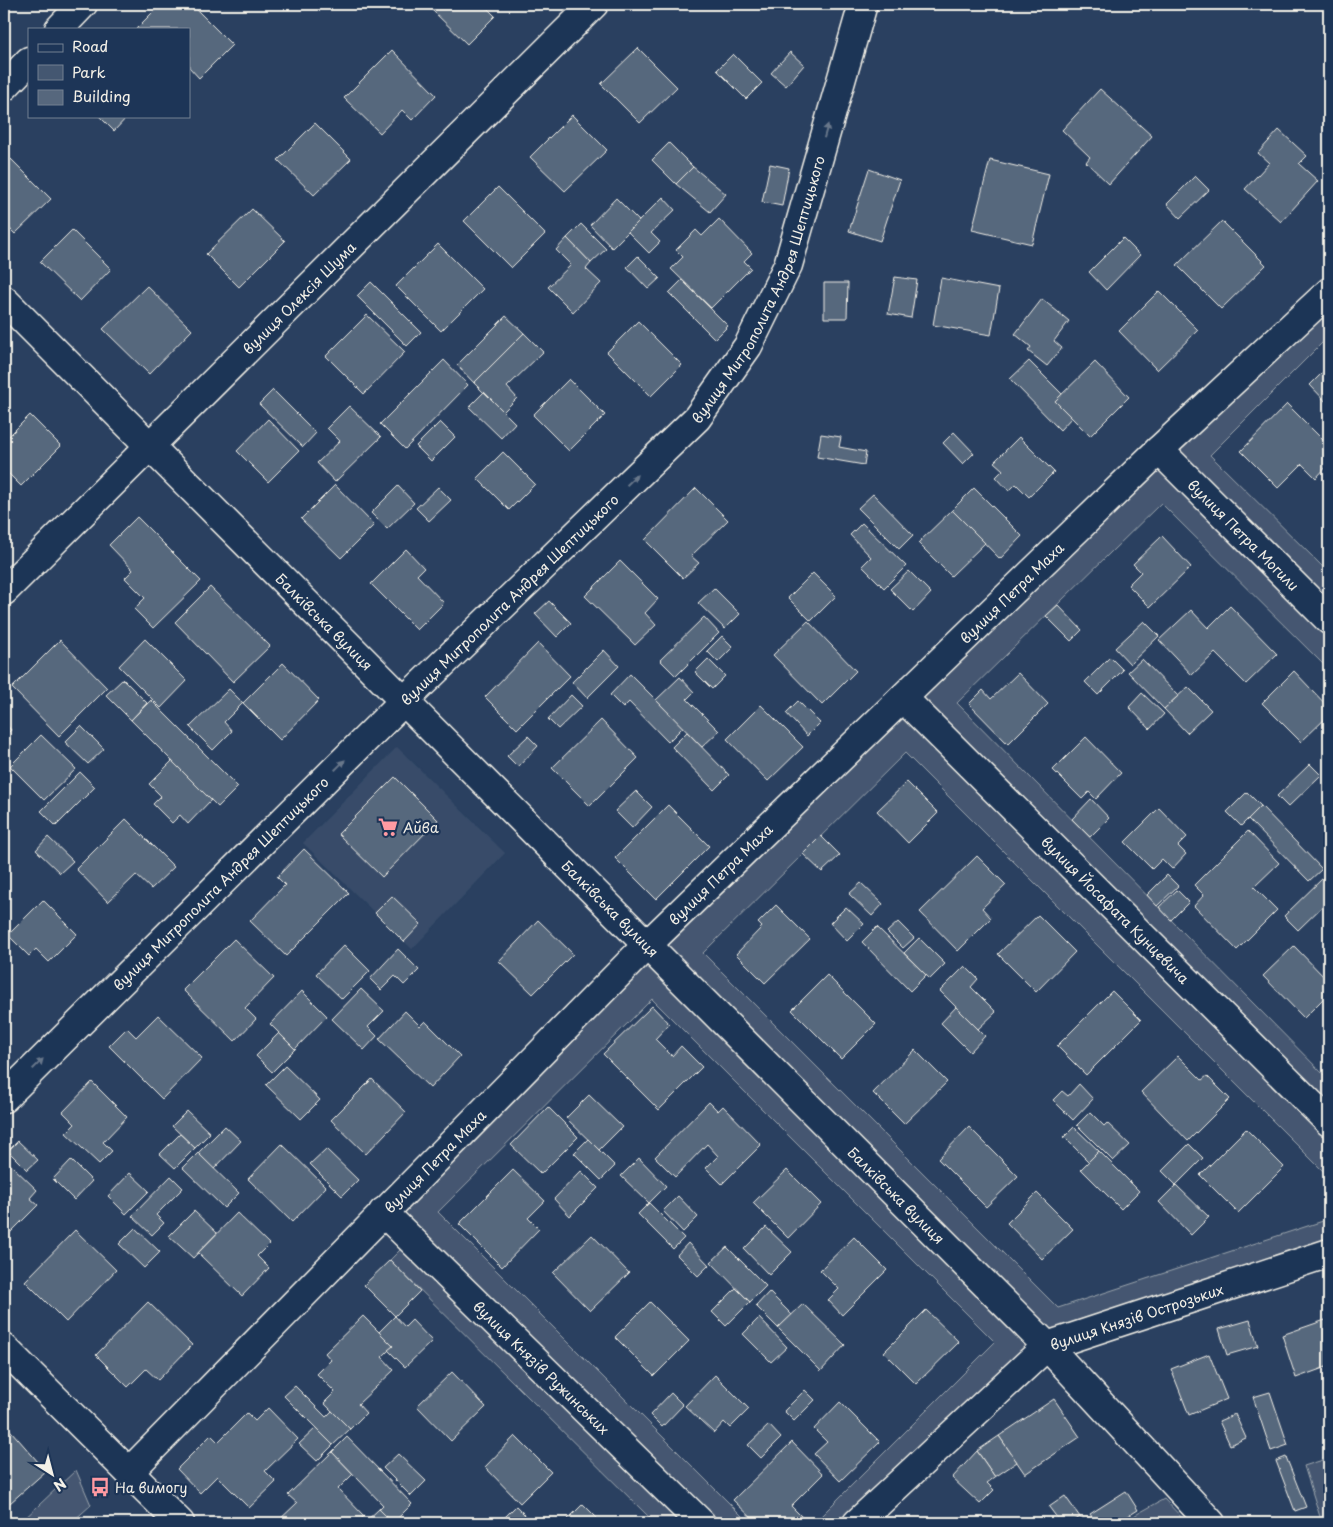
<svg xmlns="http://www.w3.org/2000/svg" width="1333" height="1527" font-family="'Playpen Sans',sans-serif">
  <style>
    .built { fill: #374c69 }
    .green { fill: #445771; stroke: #9ca4ac }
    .building { fill: #56677d; stroke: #f4f1e8 }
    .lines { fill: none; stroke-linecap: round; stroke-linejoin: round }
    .minor-casing { stroke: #f4f1e8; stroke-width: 31 }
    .minor { stroke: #1d3557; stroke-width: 28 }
    .oneway { fill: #68778a }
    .labels { text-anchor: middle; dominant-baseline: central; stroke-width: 4.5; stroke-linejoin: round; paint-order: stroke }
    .street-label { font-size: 14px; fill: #f4f1e8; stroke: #1d3557 }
    .poi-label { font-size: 14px; fill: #f4f1e8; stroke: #1d3557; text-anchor: start }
  </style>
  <rect width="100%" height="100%" fill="#2a4060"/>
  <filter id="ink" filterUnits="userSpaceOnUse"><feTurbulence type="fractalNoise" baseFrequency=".02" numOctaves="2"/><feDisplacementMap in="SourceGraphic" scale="10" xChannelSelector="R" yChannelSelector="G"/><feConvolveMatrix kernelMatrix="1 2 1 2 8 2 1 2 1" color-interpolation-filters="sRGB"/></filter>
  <g filter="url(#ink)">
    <!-- built -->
    <polygon class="built" points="397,747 505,853 412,949 303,843"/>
    <!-- green -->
    <g class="green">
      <polygon points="1329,307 1329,336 1210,455 1329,573 1329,604 1174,450"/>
      <polygon points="1158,466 1329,636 1329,670 1161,503 957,703 1329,1080 1329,1106 919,698"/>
      <polygon points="903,713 1329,1138 1329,1177 905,753 703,953 1058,1308 1329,1219 1329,1240 1048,1332 663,946"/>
      <polygon points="647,961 1030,1345 838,1523 814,1523 995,1342 652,999 438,1212 749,1523 715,1523 398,1213"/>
      <polygon points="404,1246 688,1523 655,1523 390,1260"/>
      <polygon points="1329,1458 1329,1523 1322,1523 1304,1466"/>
      <polygon points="76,1470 91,1505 71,1523 20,1523"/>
      <polygon points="1164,1499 1187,1523 1121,1523"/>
    </g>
    <!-- building -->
    <g class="building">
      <polygon points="161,4 191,4 232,45 199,78 189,67 189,29 136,29"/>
      <polygon points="439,4 483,4 495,16 467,44 432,10"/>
      <polygon points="638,48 677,87 640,123 601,84"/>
      <polygon points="392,50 436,95 412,120 402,110 380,133 344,98"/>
      <polygon points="790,52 804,65 786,86 771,73"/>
      <polygon points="733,54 762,83 746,99 717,70"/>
      <polygon points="1100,89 1152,136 1109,184 1086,162 1090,157 1062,130"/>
      <polygon points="572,115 607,150 565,191 530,157"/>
      <polygon points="99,116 128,116 114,131"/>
      <polygon points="315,123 351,159 314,195 278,160"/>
      <polygon points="1279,130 1307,156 1299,164 1318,181 1281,222 1245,189 1269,163 1258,153"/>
      <polygon points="669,143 693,167 676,184 652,160"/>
      <polygon points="11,159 51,199 15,234 4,223 4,167"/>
      <polygon points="990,160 1049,174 1032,244 972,230"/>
      <polygon points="770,164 789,168 782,206 762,202"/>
      <polygon points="693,167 726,194 710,212 676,184"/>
      <polygon points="869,169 900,180 880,241 849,231"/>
      <polygon points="1195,176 1209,190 1180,218 1167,204"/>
      <polygon points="498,187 545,234 511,268 464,221"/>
      <polygon points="663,197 675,210 651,233 660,242 649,253 628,232"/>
      <polygon points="616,198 639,221 612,248 590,225"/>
      <polygon points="252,209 285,241 239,287 206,254"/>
      <polygon points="719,219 752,253 744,261 751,268 711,308 671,269 683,257 676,250 696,230 702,236"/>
      <polygon points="1222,221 1266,265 1221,309 1177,265"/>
      <polygon points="581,224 606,249 591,263 567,238"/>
      <polygon points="72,230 111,269 80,301 40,262"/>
      <polygon points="567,238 591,263 586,269 601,283 573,312 548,287 571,265 556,250"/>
      <polygon points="1123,238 1140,255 1106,290 1089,272"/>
      <polygon points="438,244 483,289 441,331 396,286"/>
      <polygon points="638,256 660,278 648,289 627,267"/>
      <polygon points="895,277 917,280 911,318 888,314"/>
      <polygon points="941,278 999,289 991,335 933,325"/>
      <polygon points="682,280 728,326 715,339 669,293"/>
      <polygon points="371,282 421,332 407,346 357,296"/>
      <polygon points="824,283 848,283 847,318 824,318"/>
      <polygon points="147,286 192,330 149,374 103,329"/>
      <polygon points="1159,291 1198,330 1157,370 1119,331"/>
      <polygon points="1042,299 1069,321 1054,341 1062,348 1047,366 1028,351 1031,347 1015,334"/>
      <polygon points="367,315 405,352 364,394 326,356"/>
      <polygon points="506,316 524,333 474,383 457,365"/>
      <polygon points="638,321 682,365 651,396 607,352"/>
      <polygon points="524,333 543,352 507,387 517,398 503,412 474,383"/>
      <polygon points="444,360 468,385 405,449 380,424"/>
      <polygon points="1029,361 1062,394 1055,401 1072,417 1060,430 1010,379"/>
      <polygon points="1095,362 1129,397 1090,436 1055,401"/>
      <polygon points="1327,368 1329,370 1329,405 1310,385"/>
      <polygon points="569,379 605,415 569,451 533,415"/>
      <polygon points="273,390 316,433 303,447 259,404"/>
      <polygon points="484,392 515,423 501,438 469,407"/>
      <polygon points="1287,404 1329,446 1329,464 1316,478 1302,464 1278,488 1241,451"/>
      <polygon points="349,406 381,437 335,482 317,463 340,441 327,428"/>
      <polygon points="30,415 61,446 21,486 4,469 4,441"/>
      <polygon points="268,419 299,451 268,482 237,451"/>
      <polygon points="440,422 455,437 431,461 416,446"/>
      <polygon points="954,432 974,453 963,464 943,443"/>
      <polygon points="821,434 841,437 839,447 866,452 864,465 817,457"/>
      <polygon points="1019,437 1054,472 1029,497 1016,484 1009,491 996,477 1003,470 994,462"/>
      <polygon points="503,452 535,484 509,510 477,478"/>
      <polygon points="335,485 374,525 341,558 301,519"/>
      <polygon points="398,486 414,503 387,529 371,513"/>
      <polygon points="438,487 451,500 429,521 416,508"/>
      <polygon points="696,488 728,520 691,556 699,563 683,578 645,540"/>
      <polygon points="974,488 1022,536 1000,559 952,510"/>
      <polygon points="873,494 913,535 899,549 858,508"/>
      <polygon points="952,510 985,543 951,576 918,543"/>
      <polygon points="137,517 201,581 153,628 134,609 145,598 125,578 133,570 109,545"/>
      <polygon points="862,523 906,566 884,588 862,566 871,557 850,535"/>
      <polygon points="1162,536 1191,567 1150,607 1128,585 1141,572 1133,564"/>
      <polygon points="406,549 424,568 417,575 444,603 417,630 371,584"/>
      <polygon points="620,561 658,599 645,613 656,625 635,645 585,596"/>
      <polygon points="909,571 931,593 913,612 890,589"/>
      <polygon points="813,573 836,596 811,621 788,598"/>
      <polygon points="210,587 270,646 233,682 175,622"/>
      <polygon points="714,588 740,614 725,629 698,603"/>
      <polygon points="549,601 571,623 557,637 535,614"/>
      <polygon points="1058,605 1082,630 1071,641 1046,616"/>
      <polygon points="1230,606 1277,654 1246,684 1215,653 1192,675 1159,640 1191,610 1208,628"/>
      <polygon points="704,617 719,633 676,676 660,660"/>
      <polygon points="808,621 856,671 822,705 773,655"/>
      <polygon points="1144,621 1159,636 1130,664 1115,648"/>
      <polygon points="722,636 733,647 718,662 707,651"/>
      <polygon points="145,639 187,681 161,708 119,666"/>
      <polygon points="60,640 107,688 59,736 12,688"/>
      <polygon points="538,643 570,676 517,729 485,697"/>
      <polygon points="604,650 619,666 587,698 572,682"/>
      <polygon points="1110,657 1123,670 1098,695 1085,682"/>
      <polygon points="708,659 725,676 712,689 695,672"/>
      <polygon points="1142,659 1178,696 1164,709 1128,672"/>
      <polygon points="283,663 319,700 280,740 243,703"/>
      <polygon points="1294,671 1329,708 1329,715 1301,742 1262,703"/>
      <polygon points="1018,673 1048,704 1008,744 969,704 983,690 991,699"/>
      <polygon points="630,674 683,727 668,742 629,702 623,708 610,695"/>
      <polygon points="680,677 694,692 687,699 719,731 702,747 656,700"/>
      <polygon points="123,679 147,703 131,720 106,695"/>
      <polygon points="1188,687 1211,710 1187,733 1164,709"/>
      <polygon points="229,689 243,703 224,722 232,731 213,750 190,727"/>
      <polygon points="1142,693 1164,714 1150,729 1129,707"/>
      <polygon points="571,695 582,706 558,729 548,719"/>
      <polygon points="151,700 238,787 218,807 131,720"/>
      <polygon points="798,701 820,723 807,736 786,713"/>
      <polygon points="761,705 803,747 768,781 727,739"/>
      <polygon points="601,720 638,758 590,806 552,768"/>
      <polygon points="4,722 11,730 4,737"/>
      <polygon points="81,726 104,749 88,764 65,742"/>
      <polygon points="687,732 729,775 714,790 672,747"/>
      <polygon points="41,735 76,769 44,800 10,766"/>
      <polygon points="528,736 538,746 518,767 507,756"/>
      <polygon points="1086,737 1121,773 1096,799 1089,792 1082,799 1053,770"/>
      <polygon points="172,761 211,800 188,824 180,815 172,823 153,804 161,796 149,784"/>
      <polygon points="1310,764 1321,775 1288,807 1277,796"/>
      <polygon points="80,772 95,787 56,826 41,811"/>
      <polygon points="395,777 438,820 382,877 338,834"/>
      <polygon points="907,782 938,813 908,843 877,811"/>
      <polygon points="636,791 652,807 632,828 615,811"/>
      <polygon points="1247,792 1261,806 1241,826 1227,812"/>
      <polygon points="1091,799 1109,818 1090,837 1072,819"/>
      <polygon points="668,805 709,846 656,899 615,858"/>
      <polygon points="1261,806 1322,869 1309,881 1248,819"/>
      <polygon points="1159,808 1187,837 1178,846 1186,854 1172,869 1162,859 1152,869 1125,842"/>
      <polygon points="126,819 174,867 151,889 136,875 108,902 76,869"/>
      <polygon points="1248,831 1279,863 1254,887 1277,910 1237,950 1194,906 1204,895 1194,885"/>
      <polygon points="821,836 840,855 822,872 803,854"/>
      <polygon points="48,837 73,861 60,873 36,850"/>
      <polygon points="304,849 349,893 286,956 250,921 285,885 277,877"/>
      <polygon points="977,856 1006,885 982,908 991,918 958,951 920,912"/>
      <polygon points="1167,875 1178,886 1157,906 1147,895"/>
      <polygon points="1326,875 1329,878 1329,900 1298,930 1284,916"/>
      <polygon points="861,883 883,904 872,916 849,894"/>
      <polygon points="1177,890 1189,902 1171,920 1159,907"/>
      <polygon points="392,896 421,924 404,942 375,913"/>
      <polygon points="43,900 77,934 49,962 36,949 29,956 8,935"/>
      <polygon points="776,905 810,939 765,983 736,954 762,927 758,923"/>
      <polygon points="846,907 864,924 847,941 830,923"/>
      <polygon points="1038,915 1075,952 1036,992 998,954"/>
      <polygon points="538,920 573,954 533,994 499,961"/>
      <polygon points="898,922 914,938 903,948 887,932"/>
      <polygon points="877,927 926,975 910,991 862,942"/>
      <polygon points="919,938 945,964 930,979 904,953"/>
      <polygon points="234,939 274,978 245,1008 256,1019 235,1041 183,990"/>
      <polygon points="344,945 370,971 342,999 316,974"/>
      <polygon points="1294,946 1329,982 1329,993 1304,1018 1263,976"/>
      <polygon points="398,949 419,970 404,985 395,976 381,990 370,979"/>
      <polygon points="965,966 978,979 971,987 996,1012 978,1029 940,991"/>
      <polygon points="827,975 876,1024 841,1059 792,1010"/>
      <polygon points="361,989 384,1011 368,1027 377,1036 364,1050 332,1019"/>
      <polygon points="302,991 327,1016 295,1049 270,1024"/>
      <polygon points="1112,991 1141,1020 1086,1075 1057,1046"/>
      <polygon points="652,1006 669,1024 655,1039 672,1056 681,1046 702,1067 659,1110 603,1054"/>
      <polygon points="956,1007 985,1036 970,1052 941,1023"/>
      <polygon points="405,1011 420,1026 425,1021 460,1056 430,1088 379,1039"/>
      <polygon points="158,1015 202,1058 162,1099 109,1046 127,1028 136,1037"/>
      <polygon points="279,1033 295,1049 272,1072 256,1056"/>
      <polygon points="1329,1033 1329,1045 1323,1039"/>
      <polygon points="915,1050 947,1082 904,1124 873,1093"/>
      <polygon points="1178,1056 1202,1080 1207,1076 1230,1099 1188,1141 1141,1092"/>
      <polygon points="285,1066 320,1100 301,1119 266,1085"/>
      <polygon points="372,1079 406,1112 366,1154 331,1120"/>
      <polygon points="92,1082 127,1117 103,1142 112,1151 99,1164 66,1133 75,1124 63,1112"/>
      <polygon points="1079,1084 1093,1099 1073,1120 1053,1100 1062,1091 1068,1096"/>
      <polygon points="589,1095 622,1127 599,1150 566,1118"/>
      <polygon points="709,1102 718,1111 723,1106 761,1145 722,1184 706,1168 718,1156 707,1144 675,1177 655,1157"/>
      <polygon points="548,1107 578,1137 541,1174 511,1145"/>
      <polygon points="187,1111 210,1133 195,1148 172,1126"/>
      <polygon points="1090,1112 1104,1126 1107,1123 1130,1145 1113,1161 1077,1125"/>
      <polygon points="225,1126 241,1141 214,1169 198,1153"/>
      <polygon points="969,1127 1018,1176 986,1207 938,1159"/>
      <polygon points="1074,1127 1099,1151 1089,1162 1064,1137"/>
      <polygon points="1246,1129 1284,1167 1238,1213 1200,1175"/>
      <polygon points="180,1134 195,1148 175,1168 160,1154"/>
      <polygon points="588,1139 615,1166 601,1180 574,1153"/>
      <polygon points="18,1141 38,1160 27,1170 8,1151"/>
      <polygon points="282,1144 326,1187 292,1222 248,1179"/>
      <polygon points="1189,1144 1203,1158 1176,1185 1162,1171"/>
      <polygon points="326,1149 358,1180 342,1196 310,1164"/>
      <polygon points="1099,1151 1139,1191 1121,1209 1081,1169"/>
      <polygon points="198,1153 239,1193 224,1208 183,1168"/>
      <polygon points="639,1158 666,1186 649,1203 621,1176"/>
      <polygon points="71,1160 92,1181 74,1200 53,1179"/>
      <polygon points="10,1164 37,1190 30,1198 38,1205 4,1239 4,1171"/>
      <polygon points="513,1170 545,1201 528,1218 539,1229 502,1267 459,1224"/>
      <polygon points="787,1170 821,1204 788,1238 753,1203"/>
      <polygon points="581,1171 598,1188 570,1216 554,1199"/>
      <polygon points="130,1173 149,1191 126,1214 108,1196"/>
      <polygon points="171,1176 183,1188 156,1215 164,1223 152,1235 132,1216"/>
      <polygon points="1176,1185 1209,1217 1191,1235 1159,1202"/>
      <polygon points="1037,1193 1073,1229 1042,1259 1007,1223"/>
      <polygon points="678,1196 698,1217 683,1232 663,1211"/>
      <polygon points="649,1203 684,1238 673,1249 638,1214"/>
      <polygon points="194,1211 217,1233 193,1258 169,1236"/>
      <polygon points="237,1213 269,1244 257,1256 269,1268 242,1296 198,1253"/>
      <polygon points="766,1227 792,1252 769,1275 744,1249"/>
      <polygon points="135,1228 160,1252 144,1268 119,1244"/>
      <polygon points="75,1230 116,1270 66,1322 25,1281"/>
      <polygon points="592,1235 629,1273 590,1311 553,1273"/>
      <polygon points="854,1237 887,1270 842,1315 828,1300 839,1289 820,1270"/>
      <polygon points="688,1243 709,1265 698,1276 677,1255"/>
      <polygon points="727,1247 766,1286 750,1302 711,1262"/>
      <polygon points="390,1260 420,1291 395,1316 364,1285"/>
      <polygon points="736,1288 750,1302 726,1326 712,1312"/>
      <polygon points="769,1292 792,1315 778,1328 756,1306"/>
      <polygon points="148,1302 192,1345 158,1380 146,1369 128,1387 96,1355"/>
      <polygon points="650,1302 689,1341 654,1376 615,1337"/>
      <polygon points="803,1304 845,1345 821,1371 778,1328"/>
      <polygon points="926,1310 959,1342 916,1384 884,1352"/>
      <polygon points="363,1316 393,1346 382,1357 394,1370 358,1404 366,1413 350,1429 324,1403 335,1392 317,1374 331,1360 325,1353"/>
      <polygon points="395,1316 405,1327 412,1320 432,1341 405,1367 388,1350 393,1346 379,1332"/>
      <polygon points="759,1318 787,1347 771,1362 743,1334"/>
      <polygon points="1328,1319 1329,1366 1296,1378 1282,1335"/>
      <polygon points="1250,1320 1258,1346 1227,1355 1219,1329"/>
      <polygon points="1209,1354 1227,1399 1189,1415 1171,1369"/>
      <polygon points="452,1372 486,1407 451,1441 417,1406"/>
      <polygon points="715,1375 749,1409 730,1428 724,1422 714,1433 685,1406"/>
      <polygon points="295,1386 326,1417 332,1411 350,1429 333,1445 284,1396"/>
      <polygon points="805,1390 815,1400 794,1421 784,1411"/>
      <polygon points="1270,1392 1288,1445 1271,1451 1253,1397"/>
      <polygon points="671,1393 683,1405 662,1427 650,1415"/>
      <polygon points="1054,1399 1080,1437 1025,1474 999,1436"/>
      <polygon points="840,1402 880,1442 840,1481 814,1454 827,1442 814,1429"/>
      <polygon points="268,1408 298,1439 265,1471 276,1482 249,1508 217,1476 200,1493 177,1469 211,1435 218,1442 247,1413 255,1421"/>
      <polygon points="1235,1414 1246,1438 1230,1445 1219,1421"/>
      <polygon points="4,1423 46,1471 10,1503 4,1496"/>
      <polygon points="769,1425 781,1438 761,1458 748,1445"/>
      <polygon points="316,1428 333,1445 317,1461 299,1444"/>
      <polygon points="515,1436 551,1472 520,1503 485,1467"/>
      <polygon points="999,1436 1017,1462 995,1477 977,1451"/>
      <polygon points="347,1437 412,1504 393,1523 379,1509 383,1505 332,1452"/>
      <polygon points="792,1442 823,1474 791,1506 808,1523 757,1523 733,1500"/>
      <polygon points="977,1451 995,1477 987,1483 994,1490 980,1504 952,1478"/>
      <polygon points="332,1452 353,1474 338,1489 364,1516 357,1523 276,1523 297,1503 288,1495"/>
      <polygon points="398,1454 426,1481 411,1496 383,1468"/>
      <polygon points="1286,1457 1306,1507 1295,1511 1276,1461"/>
      <polygon points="1126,1491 1138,1510 1117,1523 1096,1523 1090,1514"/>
      <polygon points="1065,1496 1080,1517 1071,1523 1061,1523 1049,1507"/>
      <polygon points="583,1504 602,1523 564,1523"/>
      <polygon points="516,1506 531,1521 528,1523 499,1523"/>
      <polygon points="379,1509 393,1523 364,1523"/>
      <polygon points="649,1517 655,1523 643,1523"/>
      <polygon points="1080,1517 1085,1523 1071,1523"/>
    </g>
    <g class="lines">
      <defs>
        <g id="minor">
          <polyline points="59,29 83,4"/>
          <polyline points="4,87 29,61"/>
          <path id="s1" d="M 4,300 L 1047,1346 L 1211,1523"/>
          <path id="s2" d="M 1159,450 L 1329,620"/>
          <path id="s3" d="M 4,591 L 594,4"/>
          <path id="s4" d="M 903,698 L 1329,1122"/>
          <path id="s5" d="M 4,1098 L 405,700 L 697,418 L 748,346 L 788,265 L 863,4"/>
          <path id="s6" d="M 383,1212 L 701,1523"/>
          <polyline points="4,1348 180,1523"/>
          <path id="s7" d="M 129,1472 L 647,945 L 1159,450 L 1329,292"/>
          <path id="s8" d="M 857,1523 L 1047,1346 L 1329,1253"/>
        </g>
      </defs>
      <!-- minor casing -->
      <use href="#minor" class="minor-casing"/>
      <!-- minor -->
      <use href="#minor" class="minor"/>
    </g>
    <!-- one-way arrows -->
    <defs><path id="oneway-solid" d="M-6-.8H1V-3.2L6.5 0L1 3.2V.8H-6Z" transform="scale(1.25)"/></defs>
    <g class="oneway">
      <use href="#oneway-solid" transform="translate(826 131) rotate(-74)"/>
      <use href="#oneway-solid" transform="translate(632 480) rotate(-44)"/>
      <use href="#oneway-solid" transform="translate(340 765) rotate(-45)"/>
      <use href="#oneway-solid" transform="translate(38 1064) rotate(-45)"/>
    </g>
  </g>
  <!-- icons -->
  <defs>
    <symbol id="supermarket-bare" viewBox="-9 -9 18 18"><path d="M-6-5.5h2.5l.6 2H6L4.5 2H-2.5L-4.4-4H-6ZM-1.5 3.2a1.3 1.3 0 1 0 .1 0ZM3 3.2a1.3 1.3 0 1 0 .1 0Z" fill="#ff9aa2" stroke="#1d3557" stroke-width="2.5" paint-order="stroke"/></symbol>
    <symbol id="bus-bare" viewBox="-9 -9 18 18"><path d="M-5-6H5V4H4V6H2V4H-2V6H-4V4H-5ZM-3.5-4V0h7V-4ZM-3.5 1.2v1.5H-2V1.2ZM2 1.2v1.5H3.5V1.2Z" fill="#ff9aa2" stroke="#1d3557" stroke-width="2.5" paint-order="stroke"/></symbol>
  </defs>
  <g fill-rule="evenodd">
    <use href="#supermarket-bare" x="374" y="813" width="28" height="28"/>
    <use href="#bus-bare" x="86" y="1473" width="28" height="28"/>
  </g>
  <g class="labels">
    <!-- street labels -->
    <g class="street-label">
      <text stroke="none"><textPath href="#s5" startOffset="1115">вулиця Митрополита Андрея Шептицького</textPath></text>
      <text stroke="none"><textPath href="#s3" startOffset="416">вулиця Олексія Шума</textPath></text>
      <text stroke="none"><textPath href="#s2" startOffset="120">вулиця Петра Могили</textPath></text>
      <text stroke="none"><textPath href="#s7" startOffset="1246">вулиця Петра Маха</textPath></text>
      <text stroke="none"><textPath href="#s5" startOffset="710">вулиця Митрополита Андрея Шептицького</textPath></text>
      <text stroke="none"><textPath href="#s1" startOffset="454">Балківська вулиця</textPath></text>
      <text stroke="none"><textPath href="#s7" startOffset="841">вулиця Петра Маха</textPath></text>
      <text stroke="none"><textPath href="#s5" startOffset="305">вулиця Митрополита Андрея Шептицького</textPath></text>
      <text stroke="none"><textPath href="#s1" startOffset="859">Балківська вулиця</textPath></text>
      <text stroke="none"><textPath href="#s4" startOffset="300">вулиця Йосафата Кунцевича</textPath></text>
      <text stroke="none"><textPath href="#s7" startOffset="436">вулиця Петра Маха</textPath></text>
      <text stroke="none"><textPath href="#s1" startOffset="1264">Балківська вулиця</textPath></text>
      <text stroke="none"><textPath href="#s8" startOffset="354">вулиця Князів Острозьких</textPath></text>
      <text stroke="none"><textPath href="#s6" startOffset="222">вулиця Князів Ружинських</textPath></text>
    </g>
    <!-- poi labels -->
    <g class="poi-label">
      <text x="403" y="827">Айва</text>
      <text x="115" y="1487">На вимогу</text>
    </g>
  </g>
  <!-- margin -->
  <rect width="1333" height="1527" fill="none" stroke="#1d3557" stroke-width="20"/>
  <rect x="10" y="10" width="1313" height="1507" fill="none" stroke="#f4f1e8" stroke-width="2" filter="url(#ink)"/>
  <!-- legend -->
  <rect x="28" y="28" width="162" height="90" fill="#1d3557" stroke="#738091"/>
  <rect x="38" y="44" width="25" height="8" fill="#1d3557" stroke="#738091"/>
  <text x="72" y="52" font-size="15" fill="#f4f1e8">Road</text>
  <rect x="38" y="65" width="25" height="15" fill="#445771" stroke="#738091"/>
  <text x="72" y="78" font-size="15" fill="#f4f1e8">Park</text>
  <rect x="38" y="90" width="25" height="15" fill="#56677d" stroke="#738091"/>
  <text x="72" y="102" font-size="15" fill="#f4f1e8">Building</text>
  <!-- north arrow -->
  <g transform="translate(52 1474) rotate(144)" stroke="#1d3557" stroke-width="4" paint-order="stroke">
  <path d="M0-4L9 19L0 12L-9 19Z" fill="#f4f1e8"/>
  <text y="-8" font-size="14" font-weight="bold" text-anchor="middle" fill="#f4f1e8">N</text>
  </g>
</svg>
